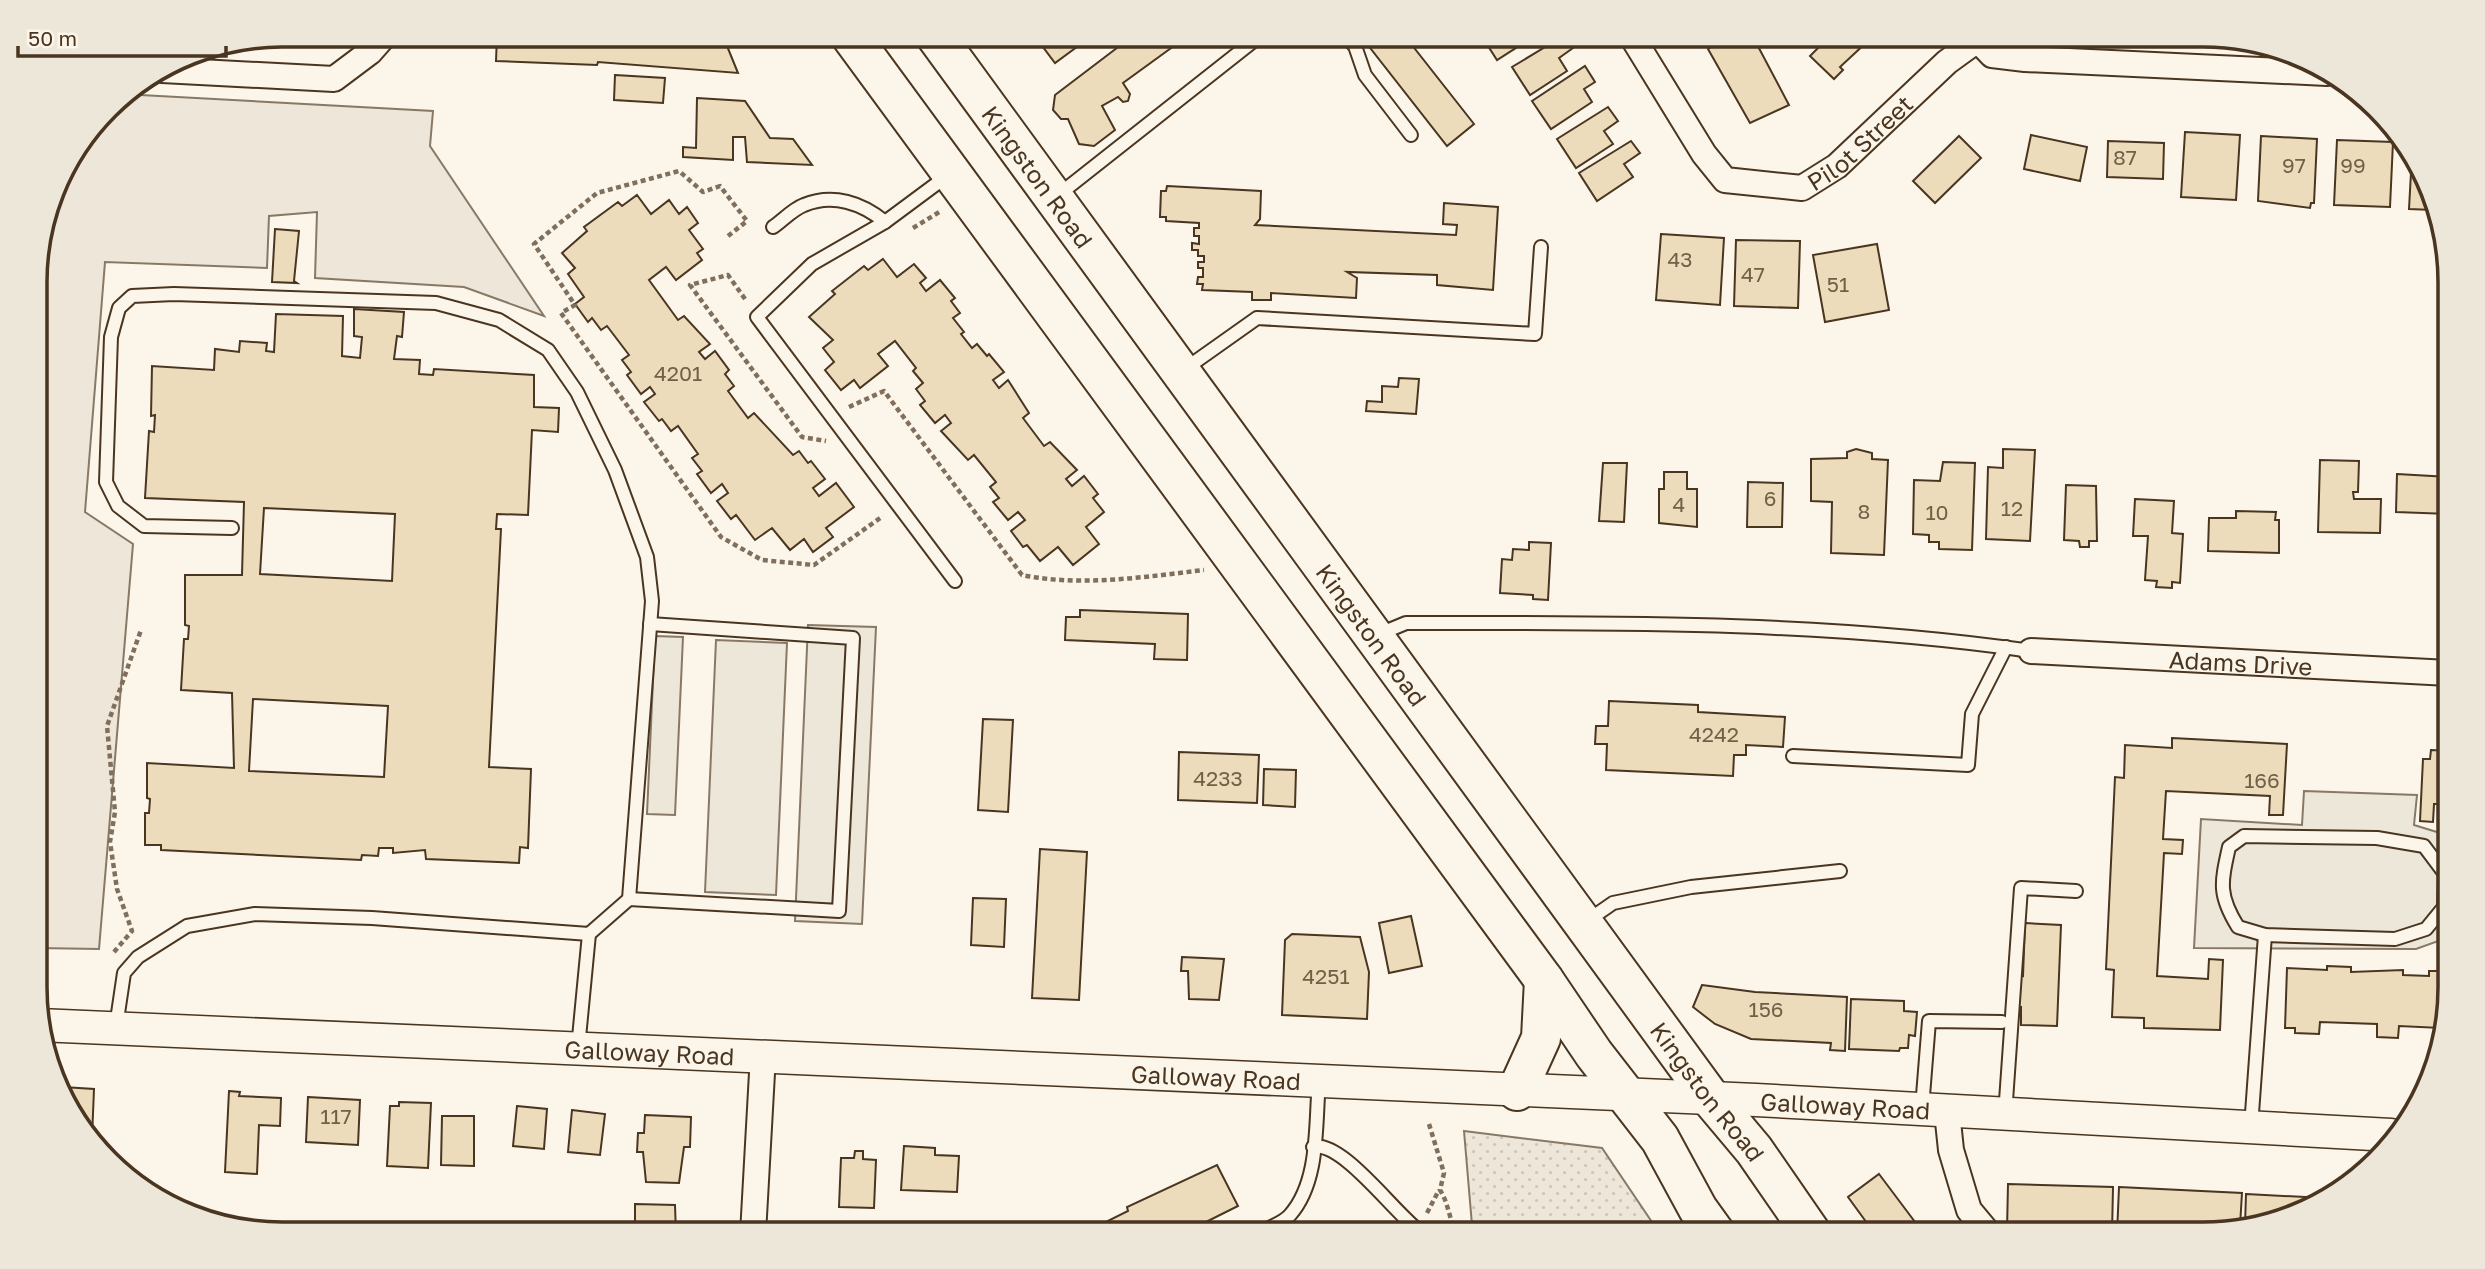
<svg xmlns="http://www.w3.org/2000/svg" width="2485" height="1269" font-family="'Golos Text',sans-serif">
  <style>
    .grass { fill: #ede6d9; stroke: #887966; stroke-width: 2 }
    .park { fill: url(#park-dots); stroke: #887966; stroke-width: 2 }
    .parking { fill: #ede7d9; stroke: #887966; stroke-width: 2 }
    .building { fill: #ecdcbc; stroke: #4a3520; stroke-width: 2; fill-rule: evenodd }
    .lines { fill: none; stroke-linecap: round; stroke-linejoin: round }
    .service-casing { stroke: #4a3520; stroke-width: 16 }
    .minor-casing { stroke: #4a3520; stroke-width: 28 }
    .tertiary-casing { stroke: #4a3520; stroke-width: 35 }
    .primary-casing { stroke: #4a3520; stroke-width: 42 }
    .path { stroke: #7f6f5c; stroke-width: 4.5; stroke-dasharray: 5 3.5; stroke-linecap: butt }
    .service { stroke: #fbf6e9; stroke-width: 12 }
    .minor { stroke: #fbf6e9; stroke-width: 24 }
    .tertiary { stroke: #fbf6e9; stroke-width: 32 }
    .primary { stroke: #fbf6e9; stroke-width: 38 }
    .labels { text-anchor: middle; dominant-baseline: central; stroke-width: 5; stroke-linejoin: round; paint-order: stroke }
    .number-label { font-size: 21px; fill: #725f47 }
    .street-label { font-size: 24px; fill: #4a3520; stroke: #fbf6e9 }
    .rim { fill: none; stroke: #4a3520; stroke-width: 3.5 }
  </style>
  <defs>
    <pattern id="park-dots" width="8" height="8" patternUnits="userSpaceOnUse" patternTransform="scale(1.75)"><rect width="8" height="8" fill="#ede6d9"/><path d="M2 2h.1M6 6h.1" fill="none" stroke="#cdc6ba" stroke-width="1.8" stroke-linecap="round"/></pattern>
  </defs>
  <rect width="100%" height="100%" fill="#fbf6e9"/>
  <!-- grass -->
  <polygon class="grass" points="122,94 433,111 430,146 544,316 464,287 315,278 317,212 269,216 267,268 105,262 85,512 133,544 99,949 37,948 36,266 61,172"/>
  <!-- park -->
  <polygon class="park" points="1464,1131 1602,1148 1660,1234 1550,1234 1550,1229 1472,1225"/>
  <!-- parking -->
  <g class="parking">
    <polygon points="808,625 876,627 862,924 795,921"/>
    <polygon points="655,636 683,637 675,815 647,814"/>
    <polygon points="716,640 787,643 776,895 705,892"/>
    <polygon points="2304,791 2417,795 2414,825 2440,833 2450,843 2450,947 2438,941 2416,949 2194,948 2201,819 2302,825"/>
    <polygon points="1472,1225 1550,1229 1550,1234 1471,1234"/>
  </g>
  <!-- building -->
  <g class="building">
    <polygon points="497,35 599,35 725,41 738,73 598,62 597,65 496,61"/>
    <polygon points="1034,35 1093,35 1055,63"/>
    <polygon points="1134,35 1189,35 1123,83 1130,94 1128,101 1123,102 1118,97 1102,106 1115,130 1094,146 1079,144 1068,119 1061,119 1053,110 1055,95"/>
    <polygon points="1360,35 1404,35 1474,124 1447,146"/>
    <polygon points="1481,35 1545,35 1535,41 1533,37 1497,60"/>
    <polygon points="1565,35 1573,48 1559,58 1567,71 1530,95 1512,67"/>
    <polygon points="1730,35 1752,35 1789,105 1750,123 1708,49"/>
    <polygon points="1831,35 1882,35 1872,45 1868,41 1840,67 1843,70 1834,79 1810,56"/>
    <polygon points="1585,66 1595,82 1584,89 1592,102 1551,129 1532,101"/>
    <polygon points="615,75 665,78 663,103 614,100"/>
    <polygon points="697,98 745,101 770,138 793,139 812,165 747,162 745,137 733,137 733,160 683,157 683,147 696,148"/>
    <polygon points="1608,107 1618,121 1604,131 1613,144 1576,168 1557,139"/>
    <polygon points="2185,132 2240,135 2236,200 2181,197"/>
    <polygon points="2031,135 2087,147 2080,181 2024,169"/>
    <polygon points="1959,136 1981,158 1935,203 1913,181"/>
    <polygon points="2261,136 2317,139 2314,203 2311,203 2310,208 2258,201"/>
    <polygon points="2337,140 2393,142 2390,207 2334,205"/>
    <polygon points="1631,141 1640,153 1624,164 1633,177 1597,201 1579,173"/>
    <polygon points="2108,141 2164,143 2163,179 2107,177"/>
    <polygon points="2412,154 2433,210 2409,209"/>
    <polygon points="1167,186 1261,191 1260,219 1255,225 1456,235 1457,225 1443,224 1444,203 1498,207 1493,290 1437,285 1437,275 1347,272 1357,278 1356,298 1271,293 1271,300 1252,300 1252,292 1202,290 1203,284 1197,284 1198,277 1203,277 1203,268 1198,268 1198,262 1204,262 1204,256 1198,256 1198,250 1192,250 1192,243 1199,244 1199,236 1194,236 1194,228 1199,228 1199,223 1166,221 1166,217 1160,217 1161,191 1166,191"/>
    <polygon points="637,195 651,214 669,200 679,214 687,207 698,223 689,230 703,249 697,253 702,260 676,280 666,267 649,280 678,320 684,316 710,344 699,352 705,359 715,351 729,370 725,374 734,386 728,391 748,418 754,413 793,455 799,451 808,463 811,461 825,479 813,488 819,496 836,483 854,507 826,528 833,537 813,552 804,539 790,550 772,528 755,540 736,515 731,519 717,501 728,493 722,484 711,493 697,474 702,471 692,458 698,454 678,426 671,431 662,419 659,421 644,402 655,394 650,387 641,394 627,375 631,372 622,360 629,355 607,326 601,330 592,318 588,322 575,304 584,297 568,274 575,268 562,253 587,231 584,227 618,202 622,206"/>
    <polygon points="275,229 299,231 294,281 297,283 272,282"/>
    <polygon points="1661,234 1724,238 1720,305 1656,300"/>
    <polygon points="1736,240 1800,241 1798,308 1734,306"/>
    <polygon points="1877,244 1889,310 1825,322 1813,255"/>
    <polygon points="883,259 897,277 914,264 926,278 920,283 926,291 940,280 955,298 951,301 960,313 953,318 964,332 961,334 972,348 977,344 987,356 989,354 1004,372 993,380 999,388 1008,380 1029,413 1023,418 1044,446 1050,442 1077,470 1066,479 1072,486 1084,476 1098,494 1093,498 1104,512 1086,527 1099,544 1073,565 1058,547 1040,561 1027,545 1023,547 1011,531 1025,520 1018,512 1008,520 993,502 999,498 990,487 996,482 974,455 968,460 941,431 951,423 945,415 935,423 920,405 925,401 916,389 923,383 913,371 916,368 895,341 878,354 888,366 860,388 854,380 841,390 825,370 834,362 823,348 833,340 809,317 835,294 832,291 864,266 868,270"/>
    <path d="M 354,309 L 404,312 L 402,337 L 397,336 L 394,359 L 420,360 L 419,374 L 433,375 L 434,369 L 534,375 L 534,407 L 559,408 L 558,432 L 532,430 L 528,515 L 497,514 L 496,529 L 501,529 L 489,767 L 531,769 L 528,848 L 520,847 L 519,863 L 426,859 L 425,850 L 393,853 L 393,848 L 379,848 L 378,856 L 362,855 L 361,860 L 161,850 L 161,845 L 145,845 L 145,813 L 149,813 L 150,799 L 147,798 L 147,763 L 234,768 L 232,693 L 181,690 L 184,639 L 188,639 L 189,626 L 185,625 L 185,575 L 242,575 L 244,502 L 145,498 L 149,431 L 154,432 L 155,415 L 151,416 L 152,366 L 214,370 L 215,349 L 239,352 L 240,341 L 267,343 L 266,351 L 274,352 L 276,314 L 343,316 L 342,356 L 360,358 L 362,337 L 354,336 ZM 264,508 L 395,514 L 392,581 L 260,574 ZM 253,699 L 388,706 L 384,777 L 249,771 Z"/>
    <polygon points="1399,378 1419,379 1416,414 1366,411 1367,401 1382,402 1382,386 1398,387"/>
    <polygon points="1856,449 1872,453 1872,459 1888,460 1884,555 1831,553 1832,502 1811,501 1811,459 1847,458 1847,452"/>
    <polygon points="2003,449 2035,450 2030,541 1986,539 1988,467 2003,468"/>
    <polygon points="2320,460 2359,461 2358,492 2353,492 2354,499 2381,499 2380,533 2318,532"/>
    <polygon points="1943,462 1975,463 1972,550 1939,549 1939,542 1929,542 1929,535 1913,534 1914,480 1940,481"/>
    <polygon points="1603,463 1627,463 1624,522 1599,521"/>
    <polygon points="1664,472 1687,472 1687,489 1697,489 1697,527 1659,523 1659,489 1664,489"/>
    <polygon points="2397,474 2449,477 2449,514 2396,512"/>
    <polygon points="1748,482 1783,483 1782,527 1747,527"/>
    <polygon points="2066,485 2096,486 2097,541 2089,541 2089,547 2080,547 2079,541 2064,540"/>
    <polygon points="2135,499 2174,501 2172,533 2183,534 2180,583 2172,582 2172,588 2156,587 2157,581 2145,580 2148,536 2133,536"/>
    <polygon points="2236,511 2276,512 2275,520 2279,520 2279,553 2208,551 2209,518 2236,518"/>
    <polygon points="1529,542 1551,543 1548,600 1533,599 1533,595 1500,593 1502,559 1512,560 1513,549 1529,550"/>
    <polygon points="1080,610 1188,614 1187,660 1154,659 1155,644 1065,640 1066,617 1080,617"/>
    <polygon points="1609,701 1698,705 1698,712 1785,717 1783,747 1746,745 1746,755 1734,755 1733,776 1606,770 1607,744 1595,744 1596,726 1608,726"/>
    <polygon points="983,719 1013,720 1008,812 978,810"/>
    <polygon points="2172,738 2287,744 2283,815 2269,815 2270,796 2166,791 2163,839 2183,840 2182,854 2164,853 2157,976 2208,979 2209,959 2223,960 2220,1030 2144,1028 2144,1018 2112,1017 2114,970 2106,969 2115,777 2124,778 2125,745 2172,748"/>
    <polygon points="2431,750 2449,751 2449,804 2434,804 2433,822 2420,821 2423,759 2430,759"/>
    <polygon points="1179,752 1259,755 1257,803 1178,800"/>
    <polygon points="1264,769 1296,770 1295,807 1263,805"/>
    <polygon points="1040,849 1087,852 1079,1000 1032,998"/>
    <polygon points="973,898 1006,899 1004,947 971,945"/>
    <polygon points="1411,916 1422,966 1389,973 1379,923"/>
    <polygon points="2025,923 2061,925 2057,1026 2021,1025 2021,1007 2016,1007 2017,975 2023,976"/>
    <polygon points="1292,934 1360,937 1369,972 1367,1019 1282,1015 1285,940"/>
    <polygon points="1182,957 1224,959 1219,1000 1189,999 1188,971 1181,971"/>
    <polygon points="2327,966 2351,967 2351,972 2403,970 2403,975 2429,976 2429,971 2450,971 2450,987 2441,1028 2399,1026 2398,1038 2377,1037 2377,1024 2320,1022 2319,1034 2295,1033 2295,1028 2285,1028 2287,968 2327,970"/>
    <polygon points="1702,985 1755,992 1847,997 1845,1051 1830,1050 1831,1043 1751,1039 1715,1024 1693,1007"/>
    <polygon points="1851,999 1904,1001 1904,1011 1917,1012 1915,1036 1909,1035 1908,1048 1900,1048 1899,1051 1849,1049"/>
    <polygon points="63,1087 94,1089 92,1138 77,1124"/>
    <polygon points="229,1091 240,1092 239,1096 281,1098 280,1126 259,1125 257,1174 225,1172"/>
    <polygon points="308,1097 360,1100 358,1145 306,1142"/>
    <polygon points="399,1102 431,1103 428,1168 387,1166 390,1106 399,1106"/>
    <polygon points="517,1106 547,1109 544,1149 513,1146"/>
    <polygon points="572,1110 605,1114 600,1155 568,1152"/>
    <polygon points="645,1115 691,1117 690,1147 684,1147 679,1183 646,1182 643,1152 637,1152 638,1133 644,1133"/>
    <polygon points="442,1116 474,1116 474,1166 441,1165"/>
    <polygon points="904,1146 935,1148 935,1155 959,1156 957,1192 901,1190"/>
    <polygon points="855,1151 863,1151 863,1159 876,1160 874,1208 839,1207 841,1158 854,1158"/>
    <polygon points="1217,1165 1238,1206 1196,1227 1193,1224 1173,1234 1073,1234 1088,1226 1090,1230 1128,1211 1127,1207"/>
    <polygon points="1879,1174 1924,1234 1875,1234 1848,1197"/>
    <polygon points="2008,1184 2113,1187 2112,1234 2007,1230"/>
    <polygon points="2119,1187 2242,1193 2240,1226 2219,1233 2117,1234"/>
    <polygon points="2246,1194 2325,1198 2245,1225"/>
    <polygon points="635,1204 675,1205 676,1234 635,1234"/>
  </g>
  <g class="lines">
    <defs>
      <g id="service">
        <polyline points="1344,35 1355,46 1365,75 1411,135"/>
        <polyline points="947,176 885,222 812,264 757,317 955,581"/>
        <polyline points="1057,196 1261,35"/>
        <path d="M 773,227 C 782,221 793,209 804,205 C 833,193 862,203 885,222"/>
        <polyline points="1185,369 1257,318 1535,334 1541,247"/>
        <path d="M 1377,635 L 1406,623 C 1614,623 1824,621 2031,651"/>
        <polyline points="1793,756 1968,765 1972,714 2006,647"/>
        <path d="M 2244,836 L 2377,838 L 2424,846 L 2445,874 L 2444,907 L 2426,929 L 2395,939 L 2265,935 L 2238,927 C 2218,895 2221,883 2229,847 Z"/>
        <polyline points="629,899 839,911 853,638 650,624"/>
        <polyline points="1587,921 1613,903 1691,887 1840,871"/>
        <polyline points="116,1027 124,973 138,957 187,926 255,914 372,918 589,934 629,899 652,601 647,557 615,470 577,392 548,350 499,320 436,303 174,294 132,296 119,308 111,337 106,482 118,506 144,526 232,528"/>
        <polyline points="578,1048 589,934"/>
        <polyline points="1922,1108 1929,1021 2002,1022"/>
        <polyline points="2005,1115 2021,888 2076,891"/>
        <polyline points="2251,1127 2265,935"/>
        <path d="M 1313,1147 C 1343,1140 1397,1217 1423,1234"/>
        <path d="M 1256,1234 C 1266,1229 1282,1224 1290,1215 C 1320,1181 1315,1124 1319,1082"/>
      </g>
      <g id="minor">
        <path id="s1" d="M 1631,35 L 1704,154 L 1725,180 L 1802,188 L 1837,166 L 1947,62 L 1976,41"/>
        <polyline points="1973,35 1992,55 2025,59 2327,73"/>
        <polyline points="162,70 334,79 370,52 385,35"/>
        <path id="s2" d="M 2031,651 L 2449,673"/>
        <polyline points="1947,1112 1951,1150 1969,1210 1989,1234"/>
        <polyline points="753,1234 763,1055"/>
      </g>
      <g id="tertiary">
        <path id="s3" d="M 39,1025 L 1756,1100 L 2391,1135"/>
      </g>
      <g id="primary">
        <polyline points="850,35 1544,980 1594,1054 1660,1139 1698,1209 1716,1234"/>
        <path id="s4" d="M 935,35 L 1712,1100 L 1754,1150 L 1812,1234"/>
        <polyline points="1517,1091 1541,1038 1544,980"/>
      </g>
    </defs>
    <!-- service casing -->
    <use href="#service" class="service-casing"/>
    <!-- minor casing -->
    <use href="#minor" class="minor-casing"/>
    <!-- tertiary casing -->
    <use href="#tertiary" class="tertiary-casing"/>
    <!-- primary casing -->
    <use href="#primary" class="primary-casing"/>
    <!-- path -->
    <g class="path">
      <polyline points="913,228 941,211"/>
      <polyline points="728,236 747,221 720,186 703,192 679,171 597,193 534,244 575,305 561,313 721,537 762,560 814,565 883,516"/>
      <polyline points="745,299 728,275 690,285 802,437 826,441"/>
      <path d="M 849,407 L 884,391 L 1022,575 C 1080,587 1145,577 1204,570"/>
      <polyline points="114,952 132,931 117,889 110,842 115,812 107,726 141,630"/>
      <path d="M 1429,1124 L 1444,1173 L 1440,1190 C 1449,1204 1449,1220 1457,1234"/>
      <polyline points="1427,1213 1439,1190"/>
    </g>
    <!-- service -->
    <use href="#service" class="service"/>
    <!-- minor -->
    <use href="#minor" class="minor"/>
    <!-- tertiary -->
    <use href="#tertiary" class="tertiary"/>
    <!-- primary -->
    <use href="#primary" class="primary"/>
  </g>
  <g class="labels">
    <!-- number labels -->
    <g class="number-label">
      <text x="2125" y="157">87</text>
      <text x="2294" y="165">97</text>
      <text x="2353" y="165">99</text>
      <text x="1680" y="259">43</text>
      <text x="1753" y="274">47</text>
      <text x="1838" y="284">51</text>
      <text x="678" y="373">4201</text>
      <text x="1770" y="498">6</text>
      <text x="1679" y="504">4</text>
      <text x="2012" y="508">12</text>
      <text x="1864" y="511">8</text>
      <text x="1937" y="512">10</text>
      <text x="1714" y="734">4242</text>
      <text x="1218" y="778">4233</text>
      <text x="2262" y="780">166</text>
      <text x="1326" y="976">4251</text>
      <text x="1766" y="1009">156</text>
      <text x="336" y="1116">117</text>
    </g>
    <!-- street labels -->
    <g class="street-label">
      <text stroke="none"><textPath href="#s1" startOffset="324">Pilot Street</textPath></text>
      <text stroke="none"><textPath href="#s4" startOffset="175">Kingston Road</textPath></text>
      <text stroke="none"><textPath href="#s4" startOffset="742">Kingston Road</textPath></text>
      <text stroke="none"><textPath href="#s2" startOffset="210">Adams Drive</textPath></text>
      <text stroke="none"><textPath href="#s3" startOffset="611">Galloway Road</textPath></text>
      <text stroke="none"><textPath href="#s3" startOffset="1178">Galloway Road</textPath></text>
      <text stroke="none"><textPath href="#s4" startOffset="1309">Kingston Road</textPath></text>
      <text stroke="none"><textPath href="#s3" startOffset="1808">Galloway Road</textPath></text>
    </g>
  </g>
  <!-- crop -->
  <path d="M0 0H2485V1269H0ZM282 47H2203A235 235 0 0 1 2438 282V987A235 235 0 0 1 2203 1222H282A235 235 0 0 1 47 987V282A235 235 0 0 1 282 47Z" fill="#ede7d9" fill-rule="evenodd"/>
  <path class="rim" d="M282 47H2203A235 235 0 0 1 2438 282V987A235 235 0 0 1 2203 1222H282A235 235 0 0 1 47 987V282A235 235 0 0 1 282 47Z"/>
  <!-- scale -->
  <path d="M18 46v10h208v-10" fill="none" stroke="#4a3520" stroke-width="3.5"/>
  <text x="28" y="46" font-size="21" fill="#4a3520" stroke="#fbf6e9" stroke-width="5" paint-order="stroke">50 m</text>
</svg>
